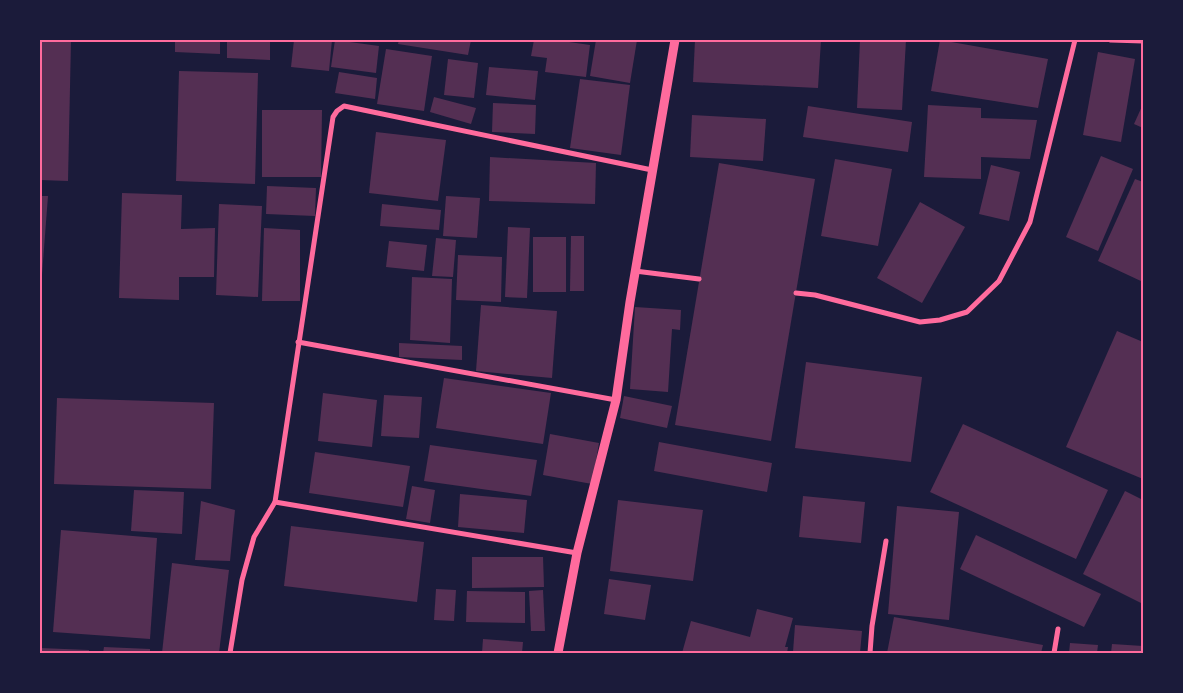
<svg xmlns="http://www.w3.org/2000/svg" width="1183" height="693" font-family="'IBM Plex Serif',serif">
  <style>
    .building { fill: #542f53 }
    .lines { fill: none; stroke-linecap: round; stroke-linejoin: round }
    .minor { stroke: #ff6b9d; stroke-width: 5 }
    .tertiary { stroke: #ff6b9d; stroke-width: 9 }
    .neatline { fill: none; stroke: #ff6b9d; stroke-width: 2 }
  </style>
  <rect width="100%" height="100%" fill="#1b1b3a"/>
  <!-- building -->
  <g class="building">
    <polygon points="40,40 71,40 68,181 40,180"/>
    <polygon points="175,40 220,40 220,54 175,52"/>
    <polygon points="227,40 270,40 270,60 227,58"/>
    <polygon points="294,40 332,40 329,71 291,67"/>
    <polygon points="335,40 379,46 376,73 331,67"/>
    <polygon points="399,40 471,40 468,55 398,44"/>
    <polygon points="534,40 555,40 590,45 586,77 545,72 547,58 531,56"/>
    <polygon points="596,40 637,40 630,83 590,76"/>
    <polygon points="695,40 821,40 818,88 693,82"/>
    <polygon points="860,40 906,40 902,110 857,108"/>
    <polygon points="940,40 1048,59 1038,108 931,91"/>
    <polygon points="386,49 432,56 424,111 377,104"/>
    <polygon points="1098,52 1135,59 1121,142 1083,135"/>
    <polygon points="448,59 478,63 474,98 444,95"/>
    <polygon points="489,67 538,71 535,100 486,95"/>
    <polygon points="179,71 258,73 255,184 176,181"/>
    <polygon points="339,72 377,78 375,99 335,93"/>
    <polygon points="580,79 630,85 621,155 570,148"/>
    <polygon points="434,97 476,108 471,124 430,112"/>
    <polygon points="493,103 536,105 535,134 492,132"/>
    <polygon points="1143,104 1143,128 1134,124"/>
    <polygon points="928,105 981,108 981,118 1037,120 1030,159 981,157 981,179 924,177"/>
    <polygon points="808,106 912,122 908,152 803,137"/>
    <polygon points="262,110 322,110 321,177 262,177"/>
    <polygon points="692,115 766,119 763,161 690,157"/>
    <polygon points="376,132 446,140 438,201 369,193"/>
    <polygon points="1101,156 1133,169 1098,251 1066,237"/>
    <polygon points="490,157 596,163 595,204 489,201"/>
    <polygon points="835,159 892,169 878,246 821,236"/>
    <polygon points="719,163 815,179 771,441 675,425"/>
    <polygon points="991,165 1020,172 1009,221 979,214"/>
    <polygon points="1135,179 1143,182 1143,282 1098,261"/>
    <polygon points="267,186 316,188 315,216 266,214"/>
    <polygon points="122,193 182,195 181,229 215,228 214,277 179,277 179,300 119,298"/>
    <polygon points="40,196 48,196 41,288 40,288"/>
    <polygon points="446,196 480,198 477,238 443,236"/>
    <polygon points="920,202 965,227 922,303 877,278"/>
    <polygon points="219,204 262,206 258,297 216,295"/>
    <polygon points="382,204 441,210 439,230 380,226"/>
    <polygon points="508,227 530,228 527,298 505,297"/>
    <polygon points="264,228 300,230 300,301 262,301"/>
    <polygon points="571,236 584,236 584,291 570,291"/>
    <rect x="533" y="237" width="33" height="55"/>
    <polygon points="436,238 456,240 453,277 432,276"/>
    <polygon points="389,241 427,245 424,271 386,267"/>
    <polygon points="458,255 502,257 501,302 456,300"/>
    <polygon points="412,277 452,279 450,343 410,340"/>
    <polygon points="481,305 557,311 552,378 476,371"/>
    <polygon points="635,307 681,310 680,330 672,329 668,392 630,389"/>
    <polygon points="1117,331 1143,342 1143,479 1066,447"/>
    <polygon points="399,343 462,346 462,360 399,357"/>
    <polygon points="806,362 922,377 911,462 795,448"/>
    <polygon points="444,378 551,393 543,444 436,428"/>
    <polygon points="323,393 377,400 372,447 318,441"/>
    <polygon points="384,395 422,397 419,438 381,436"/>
    <polygon points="624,396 672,406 667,428 620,418"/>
    <polygon points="57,398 214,403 211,489 54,484"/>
    <polygon points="963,424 1108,490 1076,559 930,492"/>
    <polygon points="550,434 599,443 592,484 543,475"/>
    <polygon points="659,442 772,463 767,492 654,471"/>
    <polygon points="430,445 537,460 531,496 424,481"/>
    <polygon points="315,452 410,466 403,507 309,493"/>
    <polygon points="412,486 435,490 430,523 406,519"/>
    <polygon points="134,490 184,492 182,534 131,531"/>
    <polygon points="1125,491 1143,500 1143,598 1141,603 1083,574"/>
    <polygon points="460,494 527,500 524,533 458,527"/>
    <polygon points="803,496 865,502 861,543 799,537"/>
    <polygon points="618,500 703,510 693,581 610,571"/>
    <polygon points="201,501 235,510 230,561 195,560"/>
    <polygon points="897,506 959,512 949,620 888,614"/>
    <polygon points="291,526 424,542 417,602 284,586"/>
    <polygon points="61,530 157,538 150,639 53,632"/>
    <polygon points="976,535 1101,594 1084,627 960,569"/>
    <polygon points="472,557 543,557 544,587 472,588"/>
    <polygon points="172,563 229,570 219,653 162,653"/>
    <polygon points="609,579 651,585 645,620 604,614"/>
    <polygon points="436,589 456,590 454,621 434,620"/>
    <polygon points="543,590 545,631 531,631 529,591"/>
    <polygon points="467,591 525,592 525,623 466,622"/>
    <polygon points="757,609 793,618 785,647 788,647 787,653 682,653 691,621 750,637"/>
    <polygon points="894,617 1043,645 1041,653 887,653"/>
    <polygon points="795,625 862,631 860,653 793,652"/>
    <polygon points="483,639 523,642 522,653 482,653"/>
    <polygon points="1070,643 1098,645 1097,653 1069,653"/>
    <polygon points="1112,644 1143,646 1143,653 1111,653"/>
    <polygon points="104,647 150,649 150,653 103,653"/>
    <polygon points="40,648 89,650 89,653 40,653"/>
  </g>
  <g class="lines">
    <!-- minor -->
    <g class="minor">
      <polyline points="1111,40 1143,41"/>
      <polyline points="635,271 699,279"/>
      <polyline points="796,293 815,295 920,322 940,320 967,312 999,281 1030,222 1075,40"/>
      <polyline points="298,342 616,400"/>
      <polyline points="275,502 577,553"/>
      <polyline points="230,653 242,580 254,537 275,502 333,117 337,111 344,106 652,170"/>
      <polyline points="870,653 872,626 886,541"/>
      <polyline points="1054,653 1058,629"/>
    </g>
    <!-- tertiary -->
    <polyline class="tertiary" points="558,653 577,553 616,400 630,302 675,40"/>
  </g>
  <!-- border -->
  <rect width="1183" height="693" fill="none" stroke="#1b1b3a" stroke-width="82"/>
  <rect x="41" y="41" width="1101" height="611" class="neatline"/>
</svg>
